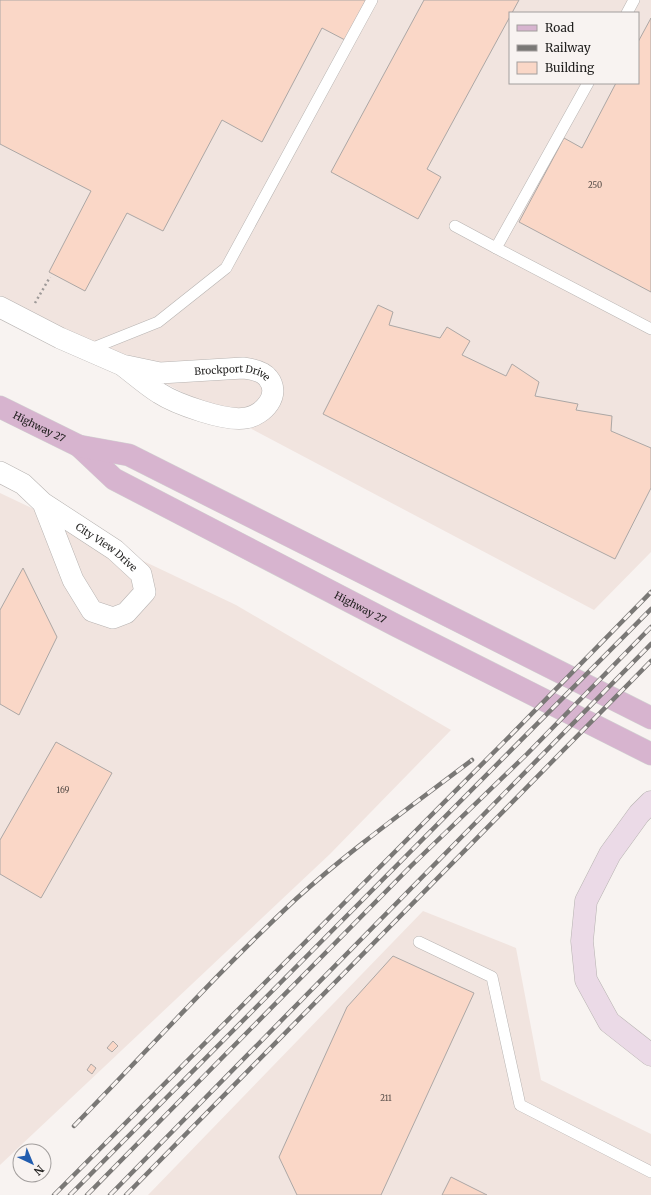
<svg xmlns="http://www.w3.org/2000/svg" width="651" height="1195" font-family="Merriweather,serif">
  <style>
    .built { fill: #f1e4df; fill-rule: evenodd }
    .building { fill: #fad7c7; stroke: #aca7a5 }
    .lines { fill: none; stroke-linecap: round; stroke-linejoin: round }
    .lane-casing { stroke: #b7b3b1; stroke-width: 12 }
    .street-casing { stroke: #b7b3b1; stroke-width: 22 }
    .secondary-casing { stroke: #b7b3b1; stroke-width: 23 }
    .primary-casing { stroke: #d2d2d2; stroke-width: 23 }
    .path { stroke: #9e9a99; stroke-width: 2.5; stroke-dasharray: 2 3; stroke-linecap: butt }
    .lane { stroke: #fff; stroke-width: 11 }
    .street { stroke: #fff; stroke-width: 21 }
    .secondary { stroke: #ebdae7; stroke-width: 22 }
    .primary { stroke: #d7b4cf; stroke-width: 22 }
    .rail-casing { stroke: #7a7876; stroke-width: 4.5 }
    .rail { stroke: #f8f3f1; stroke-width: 3; stroke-dasharray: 9; stroke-linecap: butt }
    .labels { text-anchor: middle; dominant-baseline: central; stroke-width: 3; stroke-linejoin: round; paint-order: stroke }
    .number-label { font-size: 8px; fill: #564d48 }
    .street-label { font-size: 10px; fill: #201f1e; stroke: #f8f3f1 }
  </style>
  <rect width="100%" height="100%" fill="#f8f3f1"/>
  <!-- built -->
  <g class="built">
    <path d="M 0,0 L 651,0 L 651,552 L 594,610 L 0,296 ZM 510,13 L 638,13 L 638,83 L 510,83 Z"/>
    <polygon points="0,493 236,605 451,730 330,854 0,1165"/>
    <polygon points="423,911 516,948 541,1080 651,1134 651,1195 148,1195"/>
  </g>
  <!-- building -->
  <g class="building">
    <polygon points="0,0 366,0 345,40 322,28 262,142 222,120 163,231 127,213 85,291 49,272 91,191 0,144"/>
    <polygon points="424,0 519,0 427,169 441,177 418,219 331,172"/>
    <polygon points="651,18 651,292 519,222 564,138 582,148 616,83 638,83 638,42"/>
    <polygon points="378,305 393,312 389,325 440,338 447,327 470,341 462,355 506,376 512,364 539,382 535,396 578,404 576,410 612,416 611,431 651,448 651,488 615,559 323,414"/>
    <polygon points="23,568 57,637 19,715 0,704 0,610"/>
    <polygon points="56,742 112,773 41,898 0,874 0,840"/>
    <polygon points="393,956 474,993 381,1195 297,1195 279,1157 347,1007"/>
    <polygon points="113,1041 118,1046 112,1052 107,1048"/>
    <polygon points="91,1064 96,1068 92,1074 87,1070"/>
    <polygon points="451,1177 487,1195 442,1195"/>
  </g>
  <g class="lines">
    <defs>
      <g id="lane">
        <polyline points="627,13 634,0"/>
        <polyline points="588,83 496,248 651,329"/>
        <polyline points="455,226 496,248"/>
        <polyline points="88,350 158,322 226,268 372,0"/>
        <polyline points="419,942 492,977 520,1105 651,1172"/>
      </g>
      <g id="street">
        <path id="s1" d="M 0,307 L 60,338 L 122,365 L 160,373 L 243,368 C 252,369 263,371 268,378 C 282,395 263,415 246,418 C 226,422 176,404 159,393 C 146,385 134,374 122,365"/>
        <path id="s2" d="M 0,472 L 23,484 L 43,503 L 115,550 L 141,574 L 145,592 L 126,613 L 113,618 L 92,611 L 73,580 L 43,503"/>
      </g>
      <polyline id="secondary" points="651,802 639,814 610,854 586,901 582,941 586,980 609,1022 651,1055"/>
      <g id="primary">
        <path id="s3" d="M 0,407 L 79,446 L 114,479 L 397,626 L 651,754"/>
        <polyline points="79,446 129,455 651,718"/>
      </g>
    </defs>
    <!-- lane casing -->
    <use href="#lane" class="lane-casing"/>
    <!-- street casing -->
    <use href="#street" class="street-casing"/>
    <!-- secondary casing -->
    <use href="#secondary" class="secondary-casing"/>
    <!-- primary casing -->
    <use href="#primary" class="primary-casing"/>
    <!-- path -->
    <polyline class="path" points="35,303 50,277"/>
    <!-- lane -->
    <use href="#lane" class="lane"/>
    <!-- street -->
    <use href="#street" class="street"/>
    <!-- secondary -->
    <use href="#secondary" class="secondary"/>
    <!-- primary -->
    <use href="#primary" class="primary"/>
    <defs>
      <g id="rail">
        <path d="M 74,1126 C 148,1050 219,971 296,899 C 351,849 413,805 472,760"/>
        <polyline points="54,1195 504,742 651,592"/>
        <polyline points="70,1195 651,609"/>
        <polyline points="87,1195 411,866 527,754 651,627"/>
        <polyline points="110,1195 651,644"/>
        <polyline points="126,1195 651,661"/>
      </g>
    </defs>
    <!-- rail casing -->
    <use href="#rail" class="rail-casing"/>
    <!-- rail -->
    <use href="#rail" class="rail"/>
  </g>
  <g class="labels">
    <!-- number labels -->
    <g class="number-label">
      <text x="595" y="185">250</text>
      <text x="63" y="790">169</text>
      <text x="386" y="1098">211</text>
    </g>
    <!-- street labels -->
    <g class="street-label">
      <text stroke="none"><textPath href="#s1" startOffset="247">Brockport Drive</textPath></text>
      <text stroke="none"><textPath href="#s3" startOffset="44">Highway 27</textPath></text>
      <text stroke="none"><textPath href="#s2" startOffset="131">City View Drive</textPath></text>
      <text stroke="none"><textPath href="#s3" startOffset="414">Highway 27</textPath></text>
    </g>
  </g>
  <!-- legend -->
  <rect x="509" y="12" width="130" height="72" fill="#f8f3f1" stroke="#a29e9d"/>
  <rect x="517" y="25" width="20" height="6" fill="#d7b4cf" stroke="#a29e9d"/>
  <text x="545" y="32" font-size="12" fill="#201f1e">Road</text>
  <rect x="517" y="45" width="20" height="6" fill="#7a7876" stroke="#a29e9d"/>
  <text x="545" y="52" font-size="12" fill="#201f1e">Railway</text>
  <rect x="517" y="62" width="20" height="12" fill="#fad7c7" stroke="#a29e9d"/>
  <text x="545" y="72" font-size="12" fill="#201f1e">Building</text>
  <!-- north arrow -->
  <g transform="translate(32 1163) rotate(136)"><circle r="19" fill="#f8f3f1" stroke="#a29e9d"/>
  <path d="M0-3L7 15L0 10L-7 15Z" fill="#225daf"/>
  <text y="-6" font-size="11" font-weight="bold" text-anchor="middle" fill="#201f1e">N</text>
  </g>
</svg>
